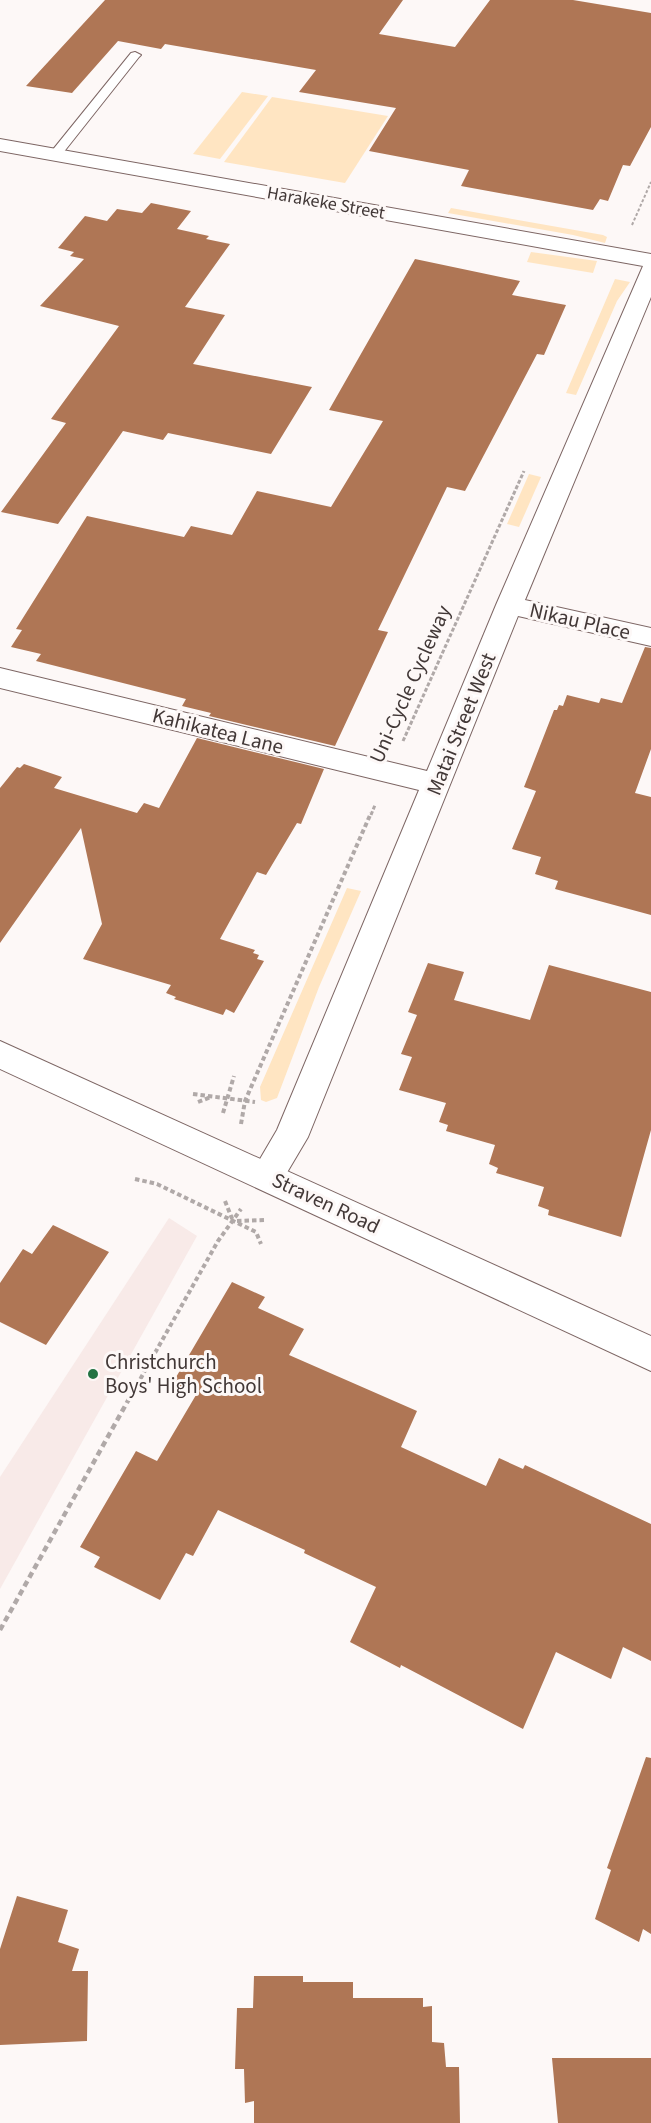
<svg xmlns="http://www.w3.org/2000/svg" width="651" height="2123" font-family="'Source Sans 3',sans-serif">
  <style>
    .built { fill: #f8eae8 }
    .green { fill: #ffe5c2 }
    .building { fill: #af7655 }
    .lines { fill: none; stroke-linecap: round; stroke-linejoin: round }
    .service-casing { stroke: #7d6664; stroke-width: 2 }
    .minor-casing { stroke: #7d6664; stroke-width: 2 }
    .secondary-casing { stroke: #7d6664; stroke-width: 2 }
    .path-far3 { stroke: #b0a9a8; stroke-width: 2; stroke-dasharray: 3 2; stroke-linecap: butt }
    .path-far2 { stroke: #b0a9a8; stroke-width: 3; stroke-dasharray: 4 2; stroke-linecap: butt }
    .path-far1 { stroke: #b0a9a8; stroke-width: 4; stroke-dasharray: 4.5 3; stroke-linecap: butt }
    .path { stroke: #b0a9a8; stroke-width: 4.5; stroke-dasharray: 6 4; stroke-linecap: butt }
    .service { fill: #fff; fill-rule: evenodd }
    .minor { fill: #fff; fill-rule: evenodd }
    .secondary { fill: #fff; fill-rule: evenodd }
    .poi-dot { fill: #237343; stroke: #fdf8f7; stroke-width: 2 }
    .labels { text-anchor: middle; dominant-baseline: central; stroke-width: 6; stroke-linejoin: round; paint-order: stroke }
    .far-street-label { font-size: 18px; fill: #423837; stroke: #fdf8f7 }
    .street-label { font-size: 21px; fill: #423837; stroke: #fdf8f7 }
    .poi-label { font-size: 21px; fill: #423837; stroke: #fdf8f7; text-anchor: start }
  </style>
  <rect width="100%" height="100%" fill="#fdf8f7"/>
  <!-- built -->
  <polygon class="built" points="169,1218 197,1236 0,1589 0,1477"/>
  <!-- green -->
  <g class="green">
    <polygon points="242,92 268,96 220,159 193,154"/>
    <polygon points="272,97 388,116 345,183 224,162"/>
    <polygon points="451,208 603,235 607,237 605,243 573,235 448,213"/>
    <polygon points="531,252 597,261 593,273 527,262"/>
    <polygon points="615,279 630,282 617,301 576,395 566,393"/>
    <polygon points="529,474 541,477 519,527 507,524"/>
    <polygon points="347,888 361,891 319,987 277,1098 266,1102 261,1100 260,1087"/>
  </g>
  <!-- building -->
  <g class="building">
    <polygon points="105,0 403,0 379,34 455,47 490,0 573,0 651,13 651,127 630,166 623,165 608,201 600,199 593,210 461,186 469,170 369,151 396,108 299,92 316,70 165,44 161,49 118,41 72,93 26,86"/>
    <polygon points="151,203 191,211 177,229 209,236 206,239 230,244 185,307 225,315 193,364 312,387 271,454 168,433 163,440 123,431 58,524 1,512 66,423 51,419 119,326 40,306 84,259 70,256 74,252 58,248 85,216 107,221 117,209 142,213"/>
    <polygon points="415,259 520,281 512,295 566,305 544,355 537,354 465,491 447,487 378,630 388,632 335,746 209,716 211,713 182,706 186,699 36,661 41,654 11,647 22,630 16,629 87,516 184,537 191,526 232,535 257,491 331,507 383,421 329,410"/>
    <polygon points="645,647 651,648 651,749 635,793 651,797 651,915 555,889 558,881 535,874 541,857 512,849 536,791 524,787 554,710 557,710 559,705 563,706 567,695 599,703 601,698 622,703"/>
    <polygon points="197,738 324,769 301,824 297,823 266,875 257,872 220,939 255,950 253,953 259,955 257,959 264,961 234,1013 226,1009 223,1015 174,999 176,997 166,993 171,985 83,959 102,924 81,828 0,943 0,788 17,767 20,768 24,764 62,777 54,788 137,813 144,803 159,808"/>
    <polygon points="428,963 464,972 454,1000 530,1020 549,965 651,992 651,1130 621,1237 548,1215 549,1210 538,1206 544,1187 496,1173 498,1168 489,1164 495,1145 446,1131 448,1125 439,1122 446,1103 399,1090 412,1057 401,1054 417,1015 408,1012"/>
    <polygon points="53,1225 109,1252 46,1345 0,1322 0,1283 23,1249 32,1254"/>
    <polygon points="232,1282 265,1297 258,1308 304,1329 289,1355 417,1411 401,1447 486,1486 499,1458 523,1469 525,1465 651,1524 651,1661 623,1647 611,1679 556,1652 523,1729 401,1665 400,1668 350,1642 376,1587 304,1553 305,1550 218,1510 193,1556 186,1553 160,1600 94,1567 100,1557 80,1547 136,1451 157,1461 196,1395 172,1384"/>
    <polygon points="646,1757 651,1758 651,1934 643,1929 639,1942 595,1919 611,1870 607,1868"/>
    <polygon points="17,1896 68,1910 58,1942 79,1949 72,1971 88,1971 87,2041 0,2045 0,1949"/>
    <polygon points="254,1976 303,1976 303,1982 353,1982 353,1998 423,1998 423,2007 432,2006 432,2042 444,2043 446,2067 459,2067 460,2123 254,2123 254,2101 245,2103 244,2069 235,2069 237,2008 253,2008"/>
    <polygon points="552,2058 651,2058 651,2123 558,2123"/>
  </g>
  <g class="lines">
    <defs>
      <polygon id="service" points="135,52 141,55 139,57 59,158 51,158 51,152 131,53"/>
      <polygon id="minor" points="0,139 651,254 651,297 525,600 651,628 651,646 518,616 308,1137 279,1186 267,1191 255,1186 250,1176 277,1130 419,790 0,688 0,668 427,771 496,605 643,266 0,151"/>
      <polygon id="secondary" points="0,1041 651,1336 651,1371 0,1069"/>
    </defs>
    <!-- service casing -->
    <use href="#service" class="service-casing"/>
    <!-- minor casing -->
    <use href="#minor" class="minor-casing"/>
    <!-- secondary casing -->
    <use href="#secondary" class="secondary-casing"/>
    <!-- path-far3 -->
    <polyline class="path-far3" points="632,225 651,182"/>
    <!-- path-far2 -->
    <g class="path-far2">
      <polyline points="403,741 524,471"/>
      <polyline points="371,815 375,805"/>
    </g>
    <!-- path-far1 -->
    <g class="path-far1">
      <polyline points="193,1094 255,1102"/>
      <polyline points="198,1102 211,1097"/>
      <polyline points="223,1113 234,1076"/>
      <polyline points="241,1124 245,1101 371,813"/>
      <polyline points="135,1179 157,1184 256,1232 261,1244"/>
      <polyline points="225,1201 233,1221"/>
      <polyline points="237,1221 265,1220"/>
      <polyline points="133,1392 218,1241 241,1209"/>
    </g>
    <!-- path -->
    <polyline class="path" points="0,1630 134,1390"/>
    <!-- service -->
    <use href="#service" class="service"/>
    <!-- minor -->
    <use href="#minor" class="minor"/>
    <!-- secondary -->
    <use href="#secondary" class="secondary"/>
  </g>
  <!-- markers -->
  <circle class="poi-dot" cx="93" cy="1374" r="6"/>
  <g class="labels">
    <!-- far-street labels -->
    <g class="far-street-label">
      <text transform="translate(326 203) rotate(10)">Harakeke Street</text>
    </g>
    <!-- street labels -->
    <g class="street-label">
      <text transform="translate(580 621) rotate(13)">Nikau Place</text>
      <text transform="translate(410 684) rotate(-66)">Uni-Cycle Cycleway</text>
      <text transform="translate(461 724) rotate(-68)">Matai Street West</text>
      <text transform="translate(218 731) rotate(14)">Kahikatea Lane</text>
      <text transform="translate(326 1203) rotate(25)">Straven Road</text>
    </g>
    <!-- poi labels -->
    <g class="poi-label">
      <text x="105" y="1362">Christchurch<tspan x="105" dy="24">Boys' High School</tspan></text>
    </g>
  </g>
</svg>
